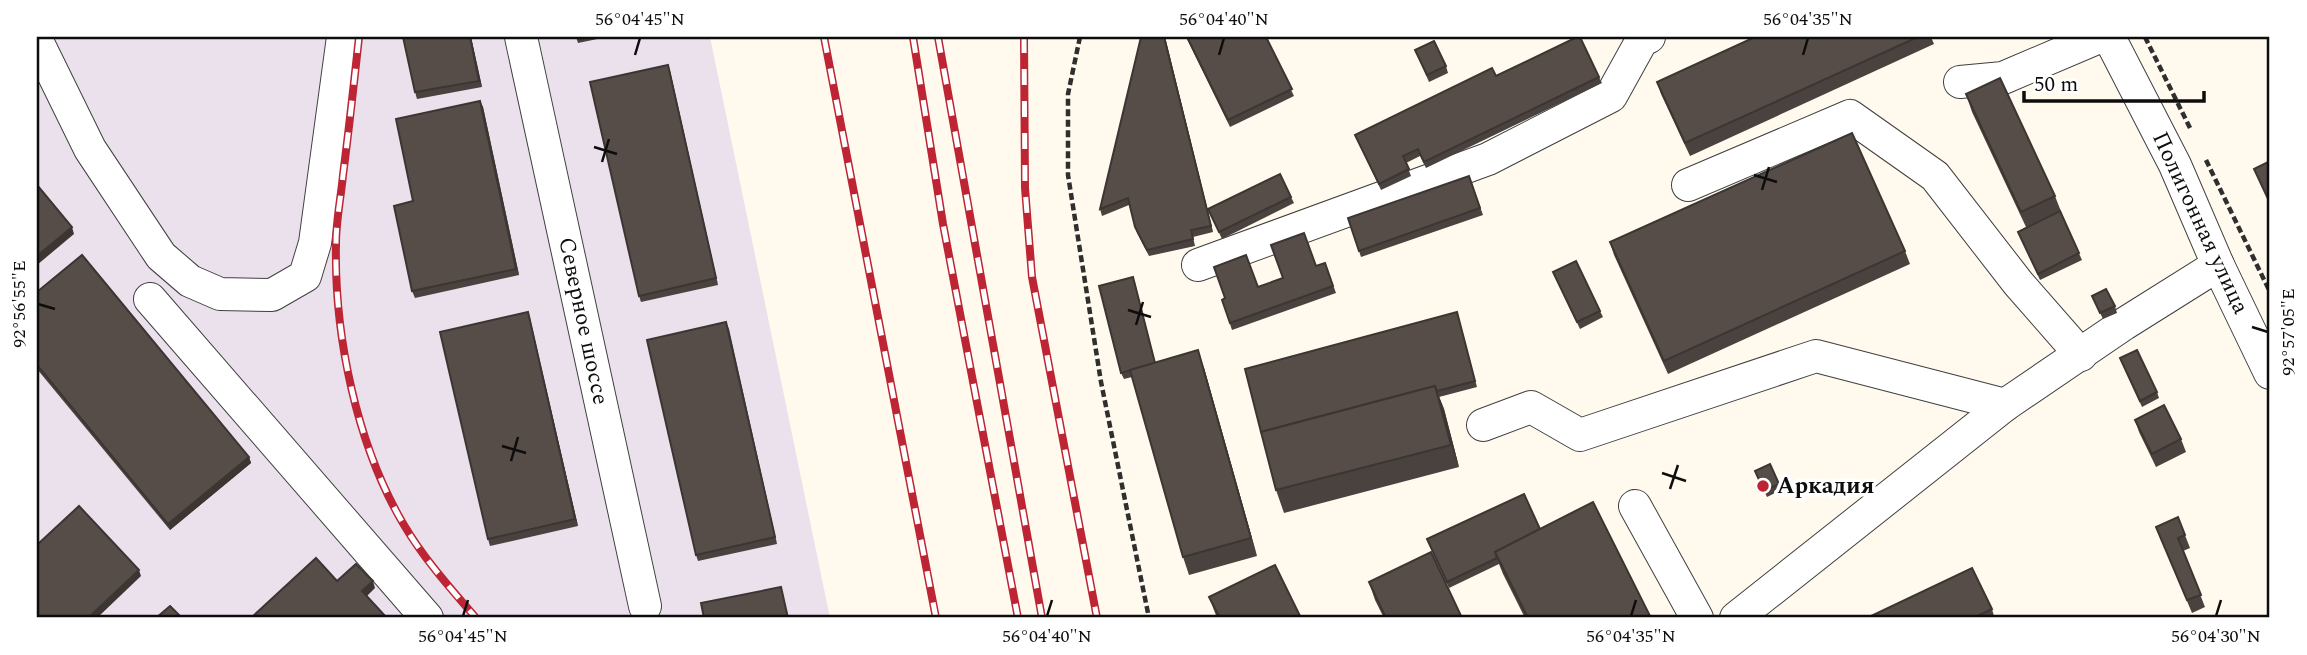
<svg xmlns="http://www.w3.org/2000/svg" width="2307" height="655" font-family="Spectral,serif">
  <style>
    .industrial { fill: #eae1ec }
    .lines { fill: none; stroke-linecap: round; stroke-linejoin: round }
    .minor-casing { stroke: #404040; stroke-width: 34 }
    .path { stroke: #2f2f2f; stroke-width: 4.5; stroke-dasharray: 7 3.5; stroke-linecap: butt }
    .minor { stroke: #fff; stroke-width: 32 }
    .rail-casing { stroke: #bd2534; stroke-width: 8 }
    .rail { stroke: #fff; stroke-width: 5; stroke-dasharray: 16; stroke-linecap: butt }
    .wall { fill: #4a423f }
    .shaded-wall { fill: #3c3633 }
    .building { fill: #564d49; stroke: #3c3633; stroke-width: 2 }
    .ticks { fill: none; stroke: #0d0d0d; stroke-width: 2.5 }
    .poi-dot { fill: #bd2534; stroke: #fff; stroke-width: 2.5 }
    .labels { text-anchor: middle; dominant-baseline: central; stroke-width: 7; stroke-linejoin: round; paint-order: stroke }
    .street-label { font-size: 23px; fill: #0d0d0d; stroke: #fff }
    .poi-label { font-size: 23px; font-weight: bold; fill: #0d0d0d; stroke: #fff; text-anchor: start }
    .neatline { fill: none; stroke: #0d0d0d; stroke-width: 2.5 }
    .ticks-label { font-size: 18px; text-anchor: middle; fill: #0d0d0d }
  </style>
  <rect width="100%" height="100%" fill="#fffaed"/>
  <!-- industrial -->
  <polygon class="industrial" points="37,37 710,37 830,618 37,618"/>
  <g class="lines">
    <defs>
      <g id="minor">
        <polyline points="521,37 645,606"/>
        <polyline points="2109,37 2175,165 2218,265 2270,373"/>
        <polyline points="37,41 90,149 161,256 190,281 220,294 272,295 305,276 315,243 343,37"/>
        <polyline points="1960,82 2003,78 2099,37"/>
        <polyline points="1688,185 1850,116 1935,176 2018,283 2081,355"/>
        <polyline points="1198,265 1488,159 1611,96 1642,40 1649,37"/>
        <polyline points="150,299 427,618"/>
        <polyline points="1483,425 1531,407 1580,435 1816,356 2005,405"/>
        <polyline points="1635,506 1697,618"/>
        <polyline points="1736,618 2005,405 2124,324 2218,265"/>
      </g>
    </defs>
    <!-- minor casing -->
    <use href="#minor" class="minor-casing"/>
    <!-- path -->
    <g class="path">
      <polyline points="1080,37 1068,94 1068,175 1101,382 1149,618"/>
      <polyline points="2145,37 2191,130"/>
      <polyline points="2206,160 2270,292"/>
    </g>
    <!-- minor -->
    <use href="#minor" class="minor"/>
    <defs>
      <g id="rail">
        <path d="M 359,37 C 354,83 349,129 343,175 C 341,197 336,221 336,243 C 334,336 357,446 404,525 C 424,559 451,589 476,618"/>
        <polyline points="824,37 936,618"/>
        <polyline points="913,37 943,224 1018,618"/>
        <polyline points="938,37 1042,618"/>
        <polyline points="1024,37 1025,188 1032,277 1097,618"/>
      </g>
    </defs>
    <!-- rail casing -->
    <use href="#rail" class="rail-casing"/>
    <!-- rail -->
    <use href="#rail" class="rail"/>
  </g>
  <!-- wall -->
  <g class="wall">
    <polygon points="471,37 482,87 417,99 415,92"/>
    <polygon points="576,37 607,37 578,43"/>
    <polygon points="1165,37 1213,232 1193,237 1195,246 1149,256 1137,233 1129,205 1102,216 1100,209"/>
    <polygon points="1186,37 1266,37 1294,96 1230,127"/>
    <polygon points="1755,37 1931,37 1934,44 1690,156 1661,94 1657,82"/>
    <polygon points="1415,50 1446,66 1448,73 1429,82"/>
    <polygon points="670,71 718,285 641,302 639,296"/>
    <polygon points="1496,76 1599,77 1602,83 1426,168 1420,156 1406,163 1411,176 1381,190 1355,135"/>
    <polygon points="1966,94 2055,196 2062,214 2061,214 2082,260 2040,280 2018,232 2026,227 1972,112"/>
    <polygon points="480,101 483,107 519,275 415,298 412,291 413,201"/>
    <polygon points="1469,176 1483,215 1361,257 1359,251"/>
    <polygon points="1291,197 1294,203 1222,239 1208,209"/>
    <polygon points="1610,242 1905,251 1910,264 1668,374 1614,255"/>
    <polygon points="1325,263 1336,293 1232,330 1222,300"/>
    <polygon points="1553,272 1600,311 1603,317 1580,329"/>
    <polygon points="1135,283 1155,362 1204,368 1257,556 1189,575 1183,557 1132,377 1124,379 1121,373"/>
    <polygon points="37,292 249,457 251,463 170,530 37,369"/>
    <polygon points="2092,296 2115,306 2117,313 2103,319"/>
    <polygon points="528,312 578,526 490,546 488,539"/>
    <polygon points="1457,312 1477,387 1439,397 1444,409 1459,467 1284,513 1276,490"/>
    <polygon points="726,322 777,544 698,561 696,555"/>
    <polygon points="2120,358 2157,392 2159,398 2142,407"/>
    <polygon points="2135,420 2181,439 2186,452 2156,467 2139,432"/>
    <polygon points="1755,471 1779,484 1781,490 1767,497"/>
    <polygon points="2178,517 2190,548 2183,551 2205,607 2192,613 2156,527"/>
    <polygon points="1540,529 1651,618 1525,618 1503,574 1499,564 1449,588 1427,539"/>
    <polygon points="1369,582 1462,618 1384,618 1375,600"/>
    <polygon points="1209,597 1301,618 1217,618"/>
    <polygon points="1992,609 1994,616 1989,618 1867,618"/>
  </g>
  <!-- shaded-wall -->
  <g class="shaded-wall">
    <polygon points="470,37 471,37 482,87 479,81"/>
    <polygon points="1164,37 1165,37 1213,232 1211,226"/>
    <polygon points="668,65 670,71 718,285 716,278"/>
    <polygon points="480,101 483,107 519,275 516,269"/>
    <polygon points="72,227 74,234 37,265 37,256"/>
    <polygon points="528,312 530,318 578,526 575,519"/>
    <polygon points="726,322 729,329 777,544 775,537"/>
    <polygon points="1198,350 1204,368 1257,556 1251,538"/>
    <polygon points="1435,386 1444,409 1459,467 1451,445"/>
    <polygon points="249,457 251,463 170,530 168,524"/>
    <polygon points="139,570 141,576 97,618 88,618"/>
    <polygon points="373,581 375,588 365,598 362,591"/>
  </g>
  <!-- building -->
  <g class="building">
    <polygon points="403,37 470,37 479,81 415,92"/>
    <polygon points="1141,37 1164,37 1211,226 1191,230 1193,239 1147,250 1135,227 1128,198 1100,209"/>
    <polygon points="1187,37 1266,37 1292,89 1228,120"/>
    <polygon points="1577,37 1580,37 1599,77 1424,162 1418,149 1403,156 1409,169 1379,184 1355,135 1492,68 1496,76"/>
    <polygon points="1755,37 1918,37 1685,143 1657,82"/>
    <polygon points="1434,41 1446,66 1427,75 1415,50"/>
    <polygon points="668,65 716,278 639,296 590,82"/>
    <polygon points="2000,78 2055,196 2021,212 1966,94"/>
    <polygon points="480,101 516,269 412,291 394,206 413,201 396,119"/>
    <polygon points="1852,133 1905,251 1664,361 1610,242"/>
    <polygon points="2270,161 2270,203 2254,169"/>
    <polygon points="1280,174 1291,197 1219,232 1208,209"/>
    <polygon points="1469,176 1480,208 1359,251 1348,218"/>
    <polygon points="37,185 72,227 37,256"/>
    <polygon points="2060,211 2079,253 2038,274 2018,232"/>
    <polygon points="1304,233 1316,266 1325,263 1333,286 1230,323 1222,300 1225,298 1214,267 1246,255 1258,287 1283,278 1271,245"/>
    <polygon points="82,255 249,457 168,524 37,365 37,292"/>
    <polygon points="1576,261 1600,311 1577,322 1553,272"/>
    <polygon points="1133,277 1155,363 1121,373 1099,286"/>
    <polygon points="2106,289 2115,306 2100,313 2092,296"/>
    <polygon points="528,312 575,519 488,539 440,332"/>
    <polygon points="1457,312 1475,381 1437,391 1435,386 1261,432 1245,369"/>
    <polygon points="726,322 775,537 696,555 647,340"/>
    <polygon points="1198,350 1251,538 1183,557 1130,370"/>
    <polygon points="2137,350 2157,392 2140,401 2120,358"/>
    <polygon points="1435,386 1451,445 1276,490 1261,432"/>
    <polygon points="2164,405 2181,439 2152,454 2135,420"/>
    <polygon points="1770,464 1779,484 1764,491 1755,471"/>
    <polygon points="1524,494 1540,529 1495,552 1497,558 1447,582 1427,539"/>
    <polygon points="1593,502 1651,618 1528,618 1495,552"/>
    <polygon points="79,506 139,570 88,618 37,618 37,589 38,587 37,585 37,545"/>
    <polygon points="2178,517 2185,535 2178,538 2201,595 2187,600 2156,527"/>
    <polygon points="1431,552 1462,618 1386,618 1369,582"/>
    <polygon points="316,558 337,581 356,564 373,581 362,591 387,618 251,618"/>
    <polygon points="1275,565 1301,618 1220,618 1209,597"/>
    <polygon points="1972,568 1992,609 1973,618 1867,618"/>
    <polygon points="781,587 788,618 704,618 701,603"/>
    <polygon points="170,606 182,618 156,618"/>
  </g>
  <!-- ticks -->
  <path class="ticks" d="M 635,55 L 640,38M 1219,55 L 1224,38M 1803,55 L 1808,38M 594,147 L 617,154M 602,162 L 609,139M 1754,175 L 1777,182M 1762,190 L 1769,167M 38,304 L 55,309M 1128,310 L 1151,317M 1136,325 L 1143,302M 2252,327 L 2268,332M 502,446 L 526,453M 511,461 L 518,437M 1662,473 L 1686,481M 1670,489 L 1678,465M 463,616 L 468,600M 1047,616 L 1052,600M 1631,616 L 1636,600M 2216,616 L 2221,600"/>
  <!-- markers -->
  <circle class="poi-dot" cx="1763" cy="486" r="7"/>
  <g class="labels">
    <!-- street labels -->
    <g class="street-label">
      <text transform="translate(2200 223) rotate(65)">Полигонная улица</text>
      <text transform="translate(583 321) rotate(78)">Северное шоссе</text>
    </g>
    <!-- poi labels -->
    <g class="poi-label">
      <text x="1777" y="486">Аркадия</text>
    </g>
  </g>
  <!-- border -->
  <rect width="2307" height="655" fill="none" stroke="#ffffff" stroke-width="77"/>
  <!-- scale -->
  <path d="M2024 91v10h180v-10" fill="none" stroke="#0d0d0d" stroke-width="3.5"/>
  <text x="2034" y="91" font-size="21" fill="#0d0d0d" stroke="#ffffff" stroke-width="5" paint-order="stroke">50 m</text>
  <rect x="38" y="38" width="2230" height="578" class="neatline"/>
  <g class="ticks-label">
    <text x="640" y="25">56°04'45"N</text>
    <text x="1224" y="25">56°04'40"N</text>
    <text x="1808" y="25">56°04'35"N</text>
    <text transform="translate(19 304) rotate(-90)" y="6">92°56'55"E</text>
    <text transform="translate(2288 332) rotate(-90)" y="6">92°57'05"E</text>
    <text x="463" y="642">56°04'45"N</text>
    <text x="1047" y="642">56°04'40"N</text>
    <text x="1631" y="642">56°04'35"N</text>
    <text x="2216" y="642">56°04'30"N</text>
  </g>
</svg>
